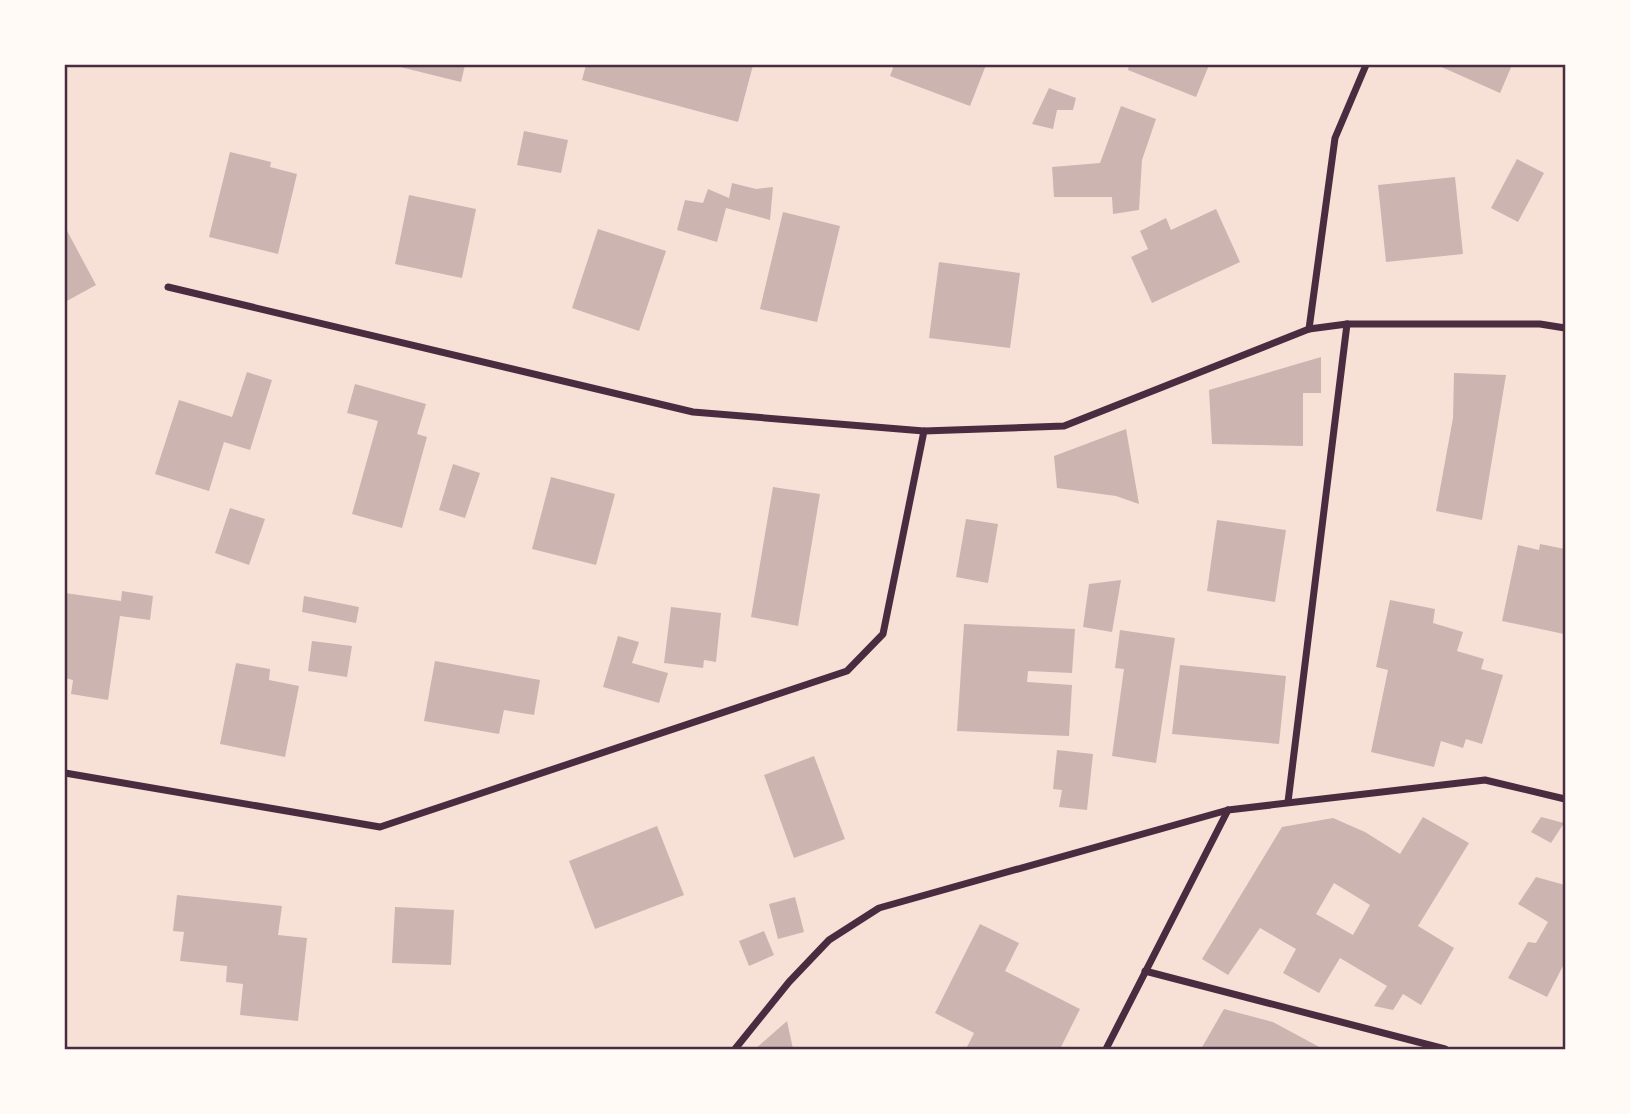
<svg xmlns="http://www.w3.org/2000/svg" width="1630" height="1114" font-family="Roboto,sans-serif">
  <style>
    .building { fill: #ccb4b1; fill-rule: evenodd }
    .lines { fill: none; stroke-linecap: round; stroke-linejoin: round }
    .minor { stroke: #4a2c40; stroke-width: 7 }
    .neatline { fill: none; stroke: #4a2c40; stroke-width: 2.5 }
  </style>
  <rect width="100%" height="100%" fill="#f7e1d7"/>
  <!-- building -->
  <g class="building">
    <polygon points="392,65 465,65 461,82"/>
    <polygon points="586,65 753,65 738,122 582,80"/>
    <polygon points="894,65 986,65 970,106 890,76"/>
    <polygon points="1129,65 1209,65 1196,97 1128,70"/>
    <polygon points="1437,65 1512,65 1500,93"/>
    <polygon points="1049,88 1076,98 1073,110 1057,110 1053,129 1032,124"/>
    <polygon points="1121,106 1156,119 1142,160 1139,210 1113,214 1112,197 1054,197 1052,167 1100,163"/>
    <polygon points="524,131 568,140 561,173 517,165"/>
    <polygon points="230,152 271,162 270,167 297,174 278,254 209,237"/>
    <polygon points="1517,159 1544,173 1518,222 1491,208"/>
    <polygon points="1455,177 1463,254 1386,262 1378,185"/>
    <polygon points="732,183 756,189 773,187 770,220 726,208 717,242 677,230 685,200 703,203 708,189 729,198"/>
    <polygon points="409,195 476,209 462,278 395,264"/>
    <polygon points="1216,209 1240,262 1152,303 1131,257 1148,249 1140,231 1166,218 1171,230"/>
    <polygon points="783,212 840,226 817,322 760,309"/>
    <polygon points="65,227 96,285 65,302"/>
    <polygon points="598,229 666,251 639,331 572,308"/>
    <polygon points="939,262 1020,273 1010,348 929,338"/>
    <polygon points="1321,357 1321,393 1303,393 1303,446 1212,444 1209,390"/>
    <polygon points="247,372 272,380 250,450 224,442 209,491 155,474 179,400 232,417"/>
    <polygon points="1454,373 1506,375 1482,520 1436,511 1453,418"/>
    <polygon points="355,384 426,404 417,434 427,437 402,528 352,514 378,421 347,413"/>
    <polygon points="1126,429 1139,504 1116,496 1057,488 1054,456"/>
    <polygon points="453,464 480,473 465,518 439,510"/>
    <polygon points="551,477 615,494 596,565 532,549"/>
    <polygon points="773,487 820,494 798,626 751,617"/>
    <polygon points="230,508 265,519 249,565 215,553"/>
    <polygon points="966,519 998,524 988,583 956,577"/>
    <polygon points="1217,520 1286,530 1275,602 1207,591"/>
    <polygon points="1540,544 1565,549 1564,634 1502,621 1518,545 1539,550"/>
    <polygon points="1121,580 1112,632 1083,627 1089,584"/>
    <polygon points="122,591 153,596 150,620 120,616 108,700 71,694 73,680 65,678 65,593 121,601"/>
    <polygon points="304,596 359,607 356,623 302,612"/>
    <polygon points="1390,600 1435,609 1433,623 1463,632 1457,651 1484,659 1481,669 1503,675 1482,744 1466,739 1463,748 1441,741 1434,767 1371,752 1388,670 1376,667"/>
    <polygon points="671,607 721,613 716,662 704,660 703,668 664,663"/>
    <polygon points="964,624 1075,629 1072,673 1028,671 1027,682 1072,685 1069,736 957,731"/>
    <polygon points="1120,630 1175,638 1156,763 1112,756 1124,669 1115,668"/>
    <polygon points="618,636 639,642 632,663 668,673 659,703 603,687"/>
    <polygon points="312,641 352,646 347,677 308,671"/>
    <polygon points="435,661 540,680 534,715 504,710 499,734 424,721"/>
    <polygon points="236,663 270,669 269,680 299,686 285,757 220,744"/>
    <polygon points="1180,665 1286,676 1279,744 1172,734"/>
    <polygon points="1057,750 1093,754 1087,810 1059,807 1062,790 1053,789"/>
    <polygon points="814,756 845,839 794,858 764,775"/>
    <path d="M 1423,817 L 1469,843 L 1418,926 L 1454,948 L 1421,1005 L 1403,994 L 1393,1010 L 1374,1006 L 1387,986 L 1340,958 L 1319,993 L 1283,973 L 1296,949 L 1260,928 L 1228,975 L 1202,959 L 1282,827 L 1333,818 L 1365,832 L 1400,854 ZM 1334,883 L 1370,905 L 1353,935 L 1316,914 Z"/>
    <polygon points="1541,817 1564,823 1551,843 1531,832"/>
    <polygon points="657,826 684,895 595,929 569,861"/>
    <polygon points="1536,877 1565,885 1565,962 1547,997 1508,978 1528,942 1536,943 1548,922 1518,904"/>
    <polygon points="177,895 282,906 278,935 307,938 298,1021 240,1015 243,984 226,982 227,966 180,961 184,932 173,931"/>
    <polygon points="795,897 804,932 778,939 769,904"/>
    <polygon points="395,907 454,910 451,965 392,963"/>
    <polygon points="980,924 1019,943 1005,971 1080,1009 1060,1049 966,1049 974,1033 935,1013"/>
    <polygon points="764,931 774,955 749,966 739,941"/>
    <polygon points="1224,1009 1273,1022 1323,1049 1201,1049"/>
    <polygon points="787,1021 793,1049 755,1049"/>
  </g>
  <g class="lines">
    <!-- minor -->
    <g class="minor">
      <polyline points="168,287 693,412 924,431"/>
      <polyline points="1309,329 1335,138 1366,65"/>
      <polyline points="65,773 380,827 847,671 883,634 924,431 1064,426 1309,329 1347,324 1540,324 1565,328"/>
      <polyline points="1288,802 1347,324"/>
      <polyline points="1145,971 1445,1049"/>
      <polyline points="735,1049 789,982 829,940 879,908 1228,810 1485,780 1565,799"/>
      <polyline points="1106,1049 1228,810"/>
    </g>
  </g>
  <!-- border -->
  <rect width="1630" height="1114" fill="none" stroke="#fffaf5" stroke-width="133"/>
  <rect x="66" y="66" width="1498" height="982" class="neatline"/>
</svg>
